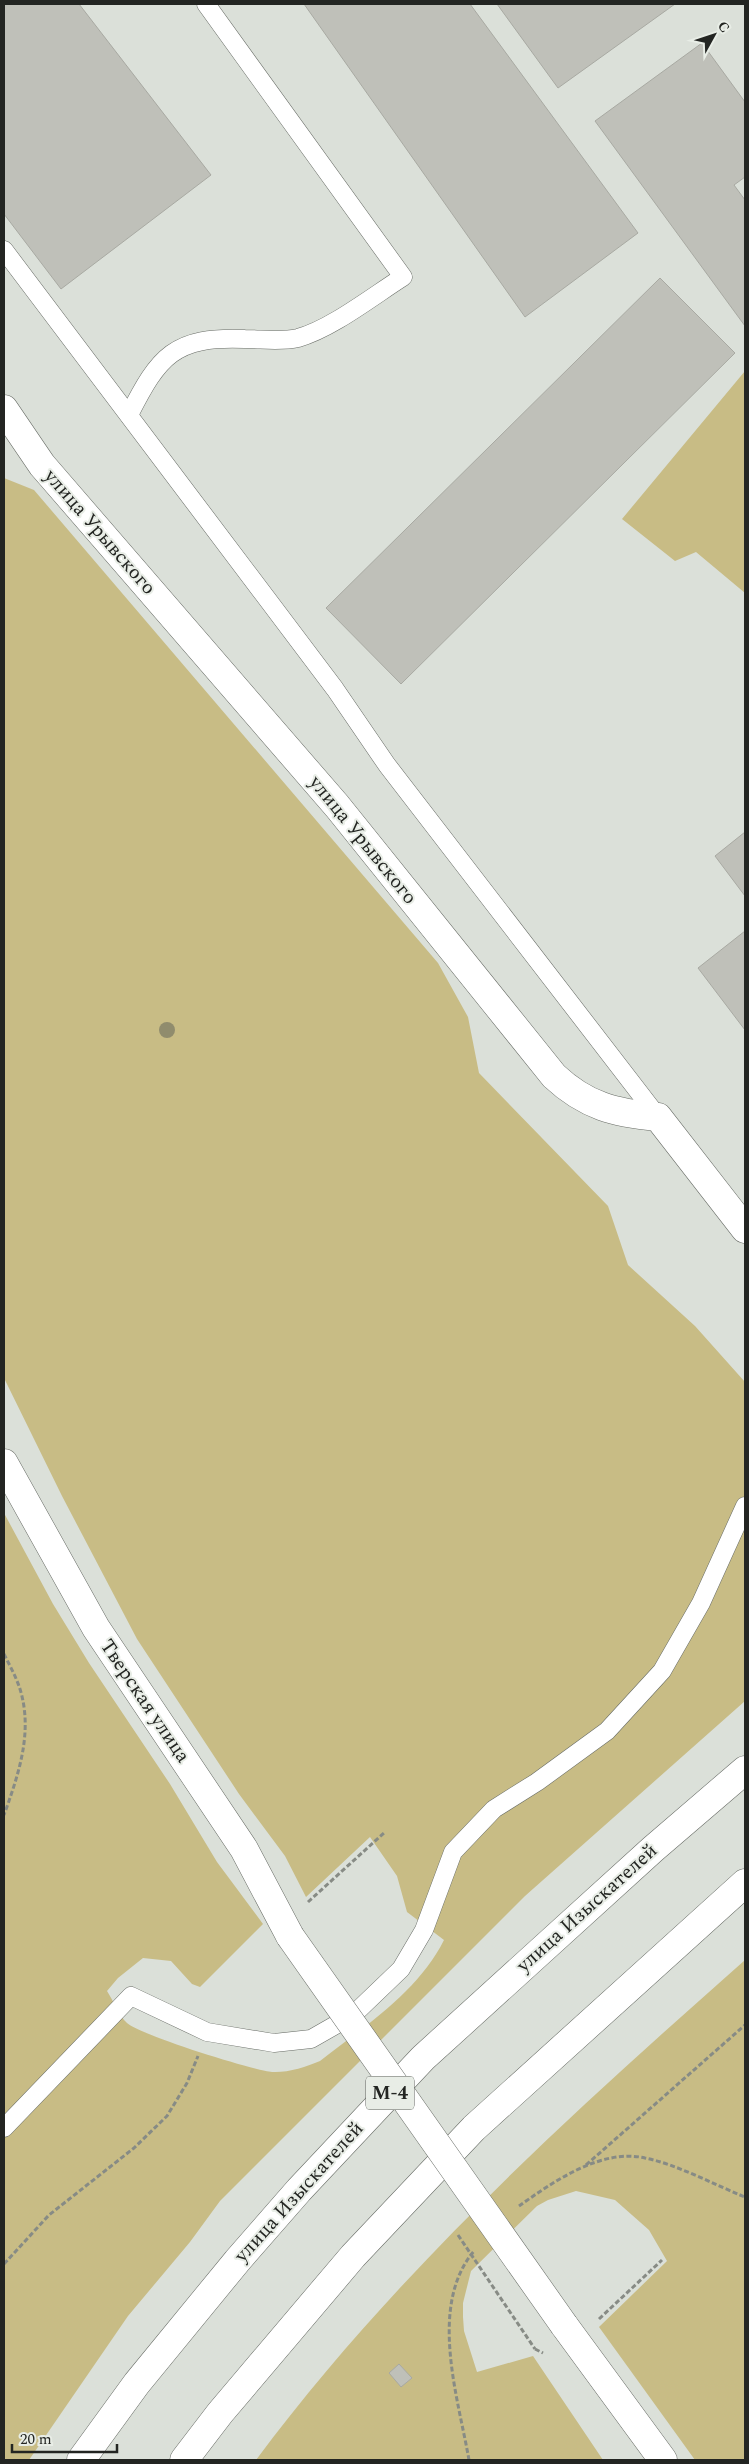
<svg xmlns="http://www.w3.org/2000/svg" width="749" height="2464" font-family="Spectral,serif">
  <style>
    .green { fill: #c8bc85 }
    .building { fill: #bfc0b9; stroke: #a8a9a2 }
    .lines { fill: none; stroke-linecap: round; stroke-linejoin: round }
    .lane-casing { stroke: #686c66; stroke-width: 19 }
    .street-casing { stroke: #686c66; stroke-width: 29 }
    .secondary-casing { stroke: #686c66; stroke-width: 29 }
    .highway-casing { stroke: #686c66; stroke-width: 29 }
    .path { stroke: #878b85; stroke-width: 3; stroke-dasharray: 5 2.5; stroke-linecap: butt }
    .lane { stroke: #fff; stroke-width: 18 }
    .street { stroke: #fff; stroke-width: 28 }
    .secondary { stroke: #fff; stroke-width: 28 }
    .highway { stroke: #fff; stroke-width: 28 }
    .secondary-bridge-casing { stroke: #686c66; stroke-width: 29; stroke-linecap: butt }
    .path-bridge { stroke: #878b85; stroke-width: 3; stroke-dasharray: 5 2.5; stroke-linecap: butt }
    .secondary-bridge { stroke: #fff; stroke-width: 28 }
    .tree { fill: #908c6d }
    .labels { text-anchor: middle; dominant-baseline: central; stroke-width: 4; stroke-linejoin: round; paint-order: stroke }
    .shield { fill: #e8ede6; stroke: #5e615d; stroke-width: 1 }
    .shield-label { font-size: 19px; font-weight: bold; fill: #232522 }
    .street-label { font-size: 20px; fill: #232522; stroke: #e8ede6 }
  </style>
  <rect width="100%" height="100%" fill="#dbe0d9"/>
  <!-- green -->
  <g class="green">
    <polygon points="745,371 745,593 696,552 675,561 622,519"/>
    <path d="M 4,478 L 34,490 L 438,963 L 468,1017 L 479,1073 L 608,1206 L 628,1265 L 695,1326 L 745,1382 L 745,1701 L 525,1896 L 220,2201 L 190,2242 L 128,2316 L 29,2460 L 4,2460 L 4,1513 L 53,1604 L 89,1663 L 170,1784 L 217,1862 L 263,1924 L 200,1987 L 192,1984 L 171,1961 L 143,1958 L 118,1978 L 107,1991 C 113,2000 119,2016 127,2023 C 140,2035 252,2070 272,2072 C 287,2073 306,2067 320,2061 C 365,2026 418,1992 444,1940 L 407,1912 L 397,1876 L 370,1837 L 306,1897 L 285,1856 L 239,1794 L 137,1639 L 62,1496 L 4,1378 Z"/>
    <path d="M 745,1960 L 745,2460 L 695,2460 L 599,2327 L 667,2261 L 649,2230 L 615,2200 L 576,2191 L 548,2200 L 537,2206 L 471,2271 L 463,2303 L 463,2317 L 464,2331 L 477,2372 L 533,2356 L 603,2460 L 256,2460 C 396,2272 571,2114 745,1960 Z"/>
  </g>
  <!-- building -->
  <g class="building">
    <polygon points="4,4 79,4 211,175 61,289 4,214"/>
    <polygon points="304,4 470,4 638,233 525,317"/>
    <polygon points="497,4 675,4 558,88"/>
    <polygon points="702,43 745,102 745,177 734,185 745,200 745,326 595,121"/>
    <polygon points="660,278 735,353 401,684 326,608"/>
    <polygon points="745,832 745,896 715,856"/>
    <polygon points="745,931 745,1030 698,968"/>
    <polygon points="399,2364 412,2378 401,2387 389,2373"/>
  </g>
  <g class="lines">
    <defs>
      <g id="lane">
        <polyline points="4,250 335,689 387,765 658,1117"/>
        <path d="M 129,415 C 159,356 174,336 245,339 C 262,339 281,342 298,338 C 331,329 373,296 403,277 L 206,4"/>
        <polyline points="4,2128 131,1996 207,2032 274,2043 311,2039 353,2015 401,1969 424,1930 453,1852 494,1809 537,1782 607,1731 662,1671 701,1603 745,1506"/>
      </g>
      <path id="street" d="M 4,409 L 42,465 L 337,806 L 554,1076 C 586,1106 615,1113 658,1117 L 745,1229"/>
      <g id="secondary">
        <polyline points="4,1463 96,1628 244,1849 290,1936"/>
        <polyline points="564,2325 663,2460"/>
      </g>
      <g id="highway">
        <polyline points="81,2460 137,2383 237,2261 299,2190 423,2058 653,1849 745,1770"/>
        <polyline points="184,2460 220,2413 353,2256 474,2128 745,1883"/>
      </g>
    </defs>
    <!-- lane casing -->
    <use href="#lane" class="lane-casing"/>
    <!-- street casing -->
    <use href="#street" class="street-casing"/>
    <!-- secondary casing -->
    <use href="#secondary" class="secondary-casing"/>
    <!-- highway casing -->
    <use href="#highway" class="highway-casing"/>
    <!-- path -->
    <g class="path">
      <path d="M 4,1654 C 9,1664 15,1675 19,1686 C 34,1730 19,1773 4,1815"/>
      <polyline points="308,1902 385,1832"/>
      <polyline points="586,2165 745,2025"/>
      <path d="M 519,2206 C 553,2182 601,2148 645,2158 C 676,2164 715,2185 745,2197"/>
      <polyline points="4,2264 49,2215 134,2148 167,2116 187,2083 198,2056"/>
      <polyline points="599,2319 662,2260"/>
      <polyline points="535,2349 543,2353"/>
      <path d="M 469,2460 C 458,2397 428,2306 474,2251"/>
    </g>
    <!-- lane -->
    <use href="#lane" class="lane"/>
    <!-- street -->
    <use href="#street" class="street"/>
    <!-- secondary -->
    <use href="#secondary" class="secondary"/>
    <!-- highway -->
    <use href="#highway" class="highway"/>
    <defs>
      <polyline id="secondary-bridge" points="290,1936 564,2325"/>
    </defs>
    <!-- secondary-bridge casing -->
    <use href="#secondary-bridge" class="secondary-bridge-casing"/>
    <!-- path-bridge -->
    <polyline class="path-bridge" points="458,2235 535,2349"/>
    <!-- secondary-bridge -->
    <use href="#secondary-bridge" class="secondary-bridge"/>
  </g>
  <!-- trees -->
  <circle class="tree" cx="167" cy="1030" r="8"/>
  <g class="labels">
    <!-- shield labels -->
    <rect class="shield" x="366" y="2076.5" width="48" height="33" rx="4"/>
    <g class="shield-label">
      <text x="390" y="2093">М-4</text>
    </g>
    <!-- street labels -->
    <g class="street-label">
      <text transform="translate(100 532) rotate(49)">улица Урывского</text>
      <text transform="translate(363 840) rotate(51)">улица Урывского</text>
      <text transform="translate(145 1701) rotate(56)">Тверская улица</text>
      <text transform="translate(587 1908) rotate(-42)">улица Изыскателей</text>
      <text transform="translate(299 2192) rotate(-48)">улица Изыскателей</text>
    </g>
  </g>
  <!-- border -->
  <rect width="749" height="2464" fill="none" stroke="#232522" stroke-width="10"/>
  <!-- north arrow -->
  <g transform="translate(714 35) rotate(50)" stroke="#e8ede6" stroke-width="4" paint-order="stroke">
  <path d="M0-4L9 19L0 12L-9 19Z" fill="#232522"/>
  <text y="-8" font-size="14" font-weight="bold" text-anchor="middle" fill="#232522">С</text>
  </g>
  <!-- scale -->
  <path d="M12 2444v8h105v-8" fill="none" stroke="#232522" stroke-width="2.5"/>
  <text x="20" y="2444" font-size="15" fill="#232522" stroke="#e8ede6" stroke-width="4" paint-order="stroke">20 m</text>
</svg>
